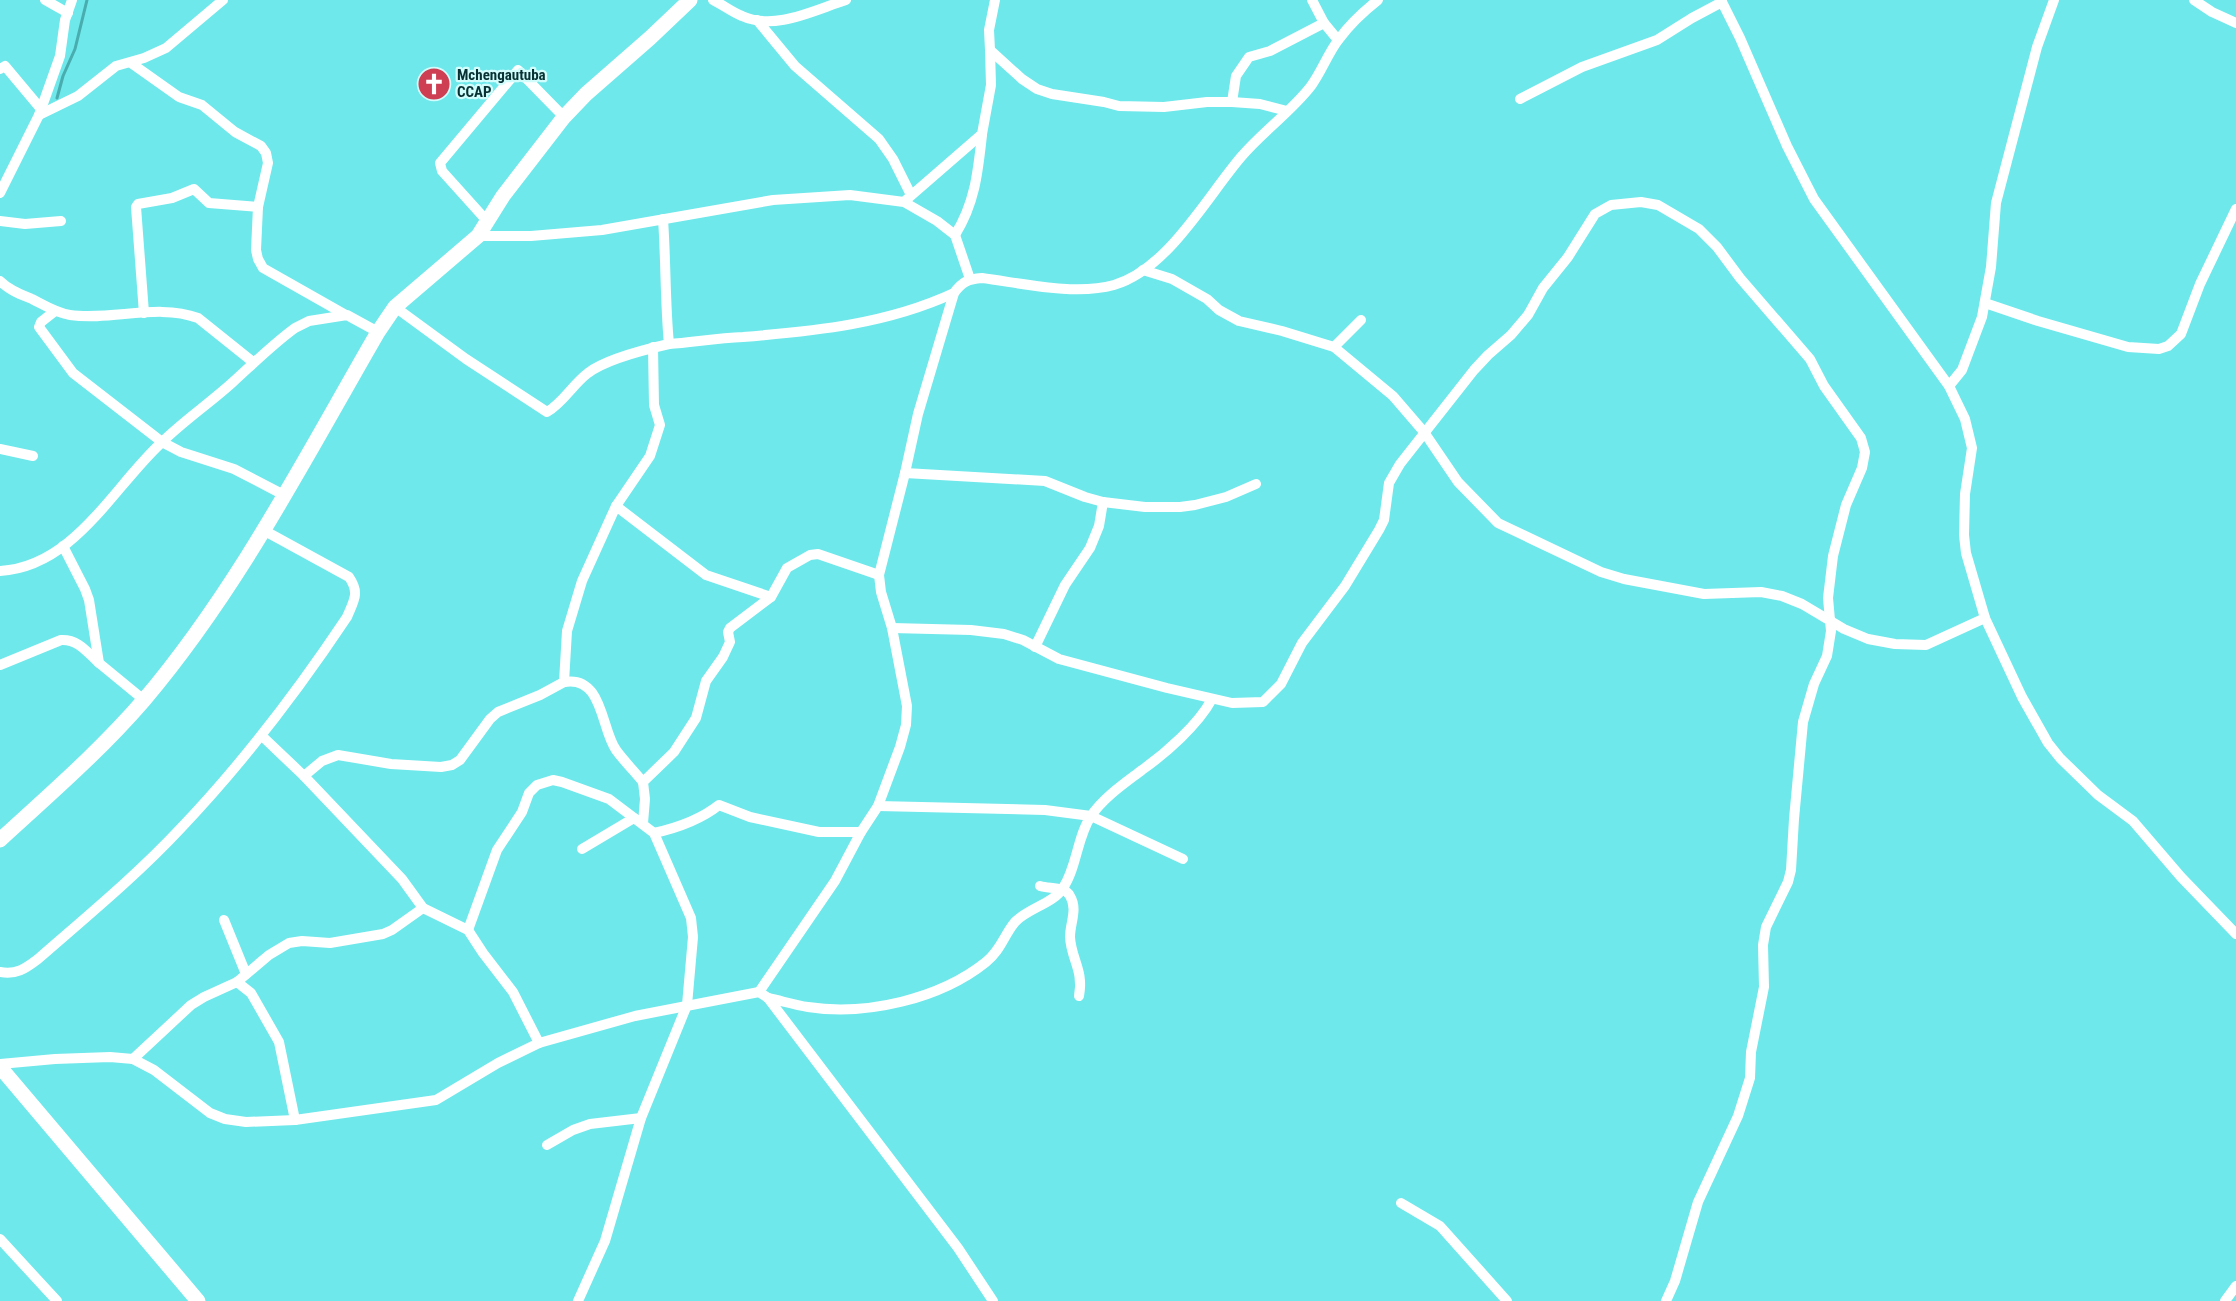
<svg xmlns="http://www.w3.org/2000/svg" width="2236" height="1301" font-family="'Roboto Condensed',sans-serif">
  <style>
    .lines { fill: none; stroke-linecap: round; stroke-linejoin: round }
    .stream { stroke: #49acae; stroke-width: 3 }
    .street { stroke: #fff; stroke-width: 10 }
    .secondary { stroke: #fff; stroke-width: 15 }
    .labels { text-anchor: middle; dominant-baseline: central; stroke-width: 4.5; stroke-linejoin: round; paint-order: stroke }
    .poi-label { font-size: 15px; font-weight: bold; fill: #073132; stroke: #d2fdfd; text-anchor: start }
  </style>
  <rect width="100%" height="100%" fill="#6ee8eb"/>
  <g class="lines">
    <!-- stream -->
    <polyline class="stream" points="57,98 63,76 75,49 87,0"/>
    <!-- street -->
    <g class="street">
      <polyline points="45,0 68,13"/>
      <path d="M 713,0 C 723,5 732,12 742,16 C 775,31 814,10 846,0"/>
      <polyline points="995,0 989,30 990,50 1022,79 1037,89 1052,94 1104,102 1119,106 1164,107 1207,102 1232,102 1260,104 1287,111"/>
      <polyline points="1312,0 1324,23 1338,40"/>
      <polyline points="1721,0 1740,38 1787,146 1814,199 1949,386 1965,419 1972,448 1965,494 1964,535 1966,553 1985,618 2022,697 2048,743 2060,758 2098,795 2133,821 2181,877 2236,934"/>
      <polyline points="2194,0 2212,12 2236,23"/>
      <polyline points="757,20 795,66 879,139 893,159 911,195"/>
      <polyline points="131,63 179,97 202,105 235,132 261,146 266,153 268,163 258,207 256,250 258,259 263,268 346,315"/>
      <polyline points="0,69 5,66 41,109"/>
      <polyline points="1520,99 1582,67 1657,40 1692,18 1722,2"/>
      <polyline points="1232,102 1236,76 1249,57 1270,51 1324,23"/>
      <polyline points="39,115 78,96 116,66 144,58 166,48 223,0"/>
      <polyline points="0,193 39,115 60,56 65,20 72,0"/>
      <polyline points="906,200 982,134 991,85 990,50"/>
      <path d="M 663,219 C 666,261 665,302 669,344"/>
      <polyline points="0,221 25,224 61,221"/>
      <polyline points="487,221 442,171 440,163 518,70 564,117"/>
      <path d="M 955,235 C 975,203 978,172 982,135"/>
      <polyline points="478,236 531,236 602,230 773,200 850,195 904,202 937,221 955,235 970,279"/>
      <polyline points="1143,270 1172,279 1207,299 1219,310 1239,321 1282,331 1334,347 1393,396 1424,432 1458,482 1498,523 1601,572 1624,579 1704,594 1761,592 1782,596 1802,604 1844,629 1868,639 1895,644 1926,645 1985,618"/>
      <path d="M 0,281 C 9,290 20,294 32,299 C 44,305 56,313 70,315 C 112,321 158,303 198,318 L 253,362"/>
      <polyline points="1985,303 2038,321 2128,347 2159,349 2168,346 2181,334 2200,284 2236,209"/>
      <path d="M 395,307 L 466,359 L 547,412 C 563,403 573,384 588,373 C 606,359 647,349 669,344 C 694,342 718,338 743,337 C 816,331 887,324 954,293"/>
      <polyline points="55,311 41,322 39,327 73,373 162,442 181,452 234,469 284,495"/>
      <polyline points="144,313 136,207 138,204 172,198 194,189 209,203 258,207"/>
      <polyline points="1334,347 1361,320"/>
      <polyline points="1949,386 1962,370 1982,317 1991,267 1996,203 2037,47 2054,0"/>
      <polyline points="0,449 33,456"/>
      <polyline points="905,473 1045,481 1085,497 1103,502 1145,507 1180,507 1195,505 1226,497 1256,484"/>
      <polyline points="616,506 706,575 771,597"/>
      <polyline points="63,546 85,589 89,600 99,663 144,700"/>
      <path d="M 0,571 C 73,567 112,489 160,444 C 183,421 210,403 233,382 C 254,363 273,344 295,328 L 309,321 L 347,315 L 378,332"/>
      <polyline points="892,628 971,630 1004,634 1023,640 1059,659 1167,688 1232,703 1263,702 1281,684 1302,643 1345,586 1379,530 1384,520 1389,483 1400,464 1474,370 1488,355 1511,335 1528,315 1543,288 1568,257 1595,214 1611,205 1641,202 1658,205 1699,229 1717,247 1740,278 1810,359 1824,386 1861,438 1865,452 1862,468 1846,505 1833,556 1828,598 1831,631 1827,656 1814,684 1803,722 1794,819 1791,870 1788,882 1766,927 1763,945 1764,987 1751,1052 1750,1078 1738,1116 1698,1202 1675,1281 1666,1301"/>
      <polyline points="1035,647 1065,585 1090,548 1099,526 1103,502"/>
      <path d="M 0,665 L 61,640 C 78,639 87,652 99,663"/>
      <path d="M 564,682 C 603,675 601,729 616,750 C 624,761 634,771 643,782"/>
      <polyline points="262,736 304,776 402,879 423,908 468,930 483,953 513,992 539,1043"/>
      <polyline points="304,776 322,761 338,755 391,764 441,767 452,765 460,760 490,719 498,712 540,695 564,682 567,631 582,581 616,506 650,456 660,425 654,405 653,347"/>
      <polyline points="878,806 1045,810 1091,816 1183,859"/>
      <polyline points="643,823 645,799 643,782 674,752 696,718 706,681 723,657 730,642 728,632 730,628 771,597 787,568 810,555 818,554 879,575"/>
      <path d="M 654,833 C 677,828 700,820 719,805 L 750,817 L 819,832 L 861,832"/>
      <polyline points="582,849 634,818"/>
      <path d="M 1040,886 C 1050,889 1065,886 1070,896 C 1078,909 1070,923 1070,937 C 1071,959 1084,970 1079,996"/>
      <polyline points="224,920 246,974"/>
      <polyline points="468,930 497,850 522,812 529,793 537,785 553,780 562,782 609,799 654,833 691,918 693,937 687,1005 641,1118 605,1241 578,1301"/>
      <path d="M 0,972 C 16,975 25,969 38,959 C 86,917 136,876 180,829 C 242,764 297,692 347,617 C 354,600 360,593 349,577 L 265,531"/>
      <polyline points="237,982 251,993 279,1042 295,1120"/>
      <path d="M 759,992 L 835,881 L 861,832 L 878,806 L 900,747 L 906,725 L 907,706 L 892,628 L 881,592 L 879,575 L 905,473 L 918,414 L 954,293 C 962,282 968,279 982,278 C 1021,283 1075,296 1114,285 C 1168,269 1206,198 1241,157 C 1262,132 1291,112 1311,86 C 1322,71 1328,53 1339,39 C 1350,24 1364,11 1378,0"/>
      <path d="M 768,998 C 782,1001 795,1005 808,1007 C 866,1016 940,999 986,962 C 1001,950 1004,935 1015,922 C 1028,908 1053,904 1063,888 C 1077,867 1077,837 1091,816 C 1104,797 1125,783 1142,770 C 1166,753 1198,725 1212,699"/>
      <polyline points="133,1059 191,1005 204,997 237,982 269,955 289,943 302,941 330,943 383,934 392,930 423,908"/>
      <polyline points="0,1064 55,1059 110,1057 133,1059 154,1070 210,1113 225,1119 246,1122 295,1120 436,1100 498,1063 539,1043 635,1016 759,992 768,998 958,1248 993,1301"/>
      <polyline points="547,1145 573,1130 590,1124 641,1118"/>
      <polyline points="1401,1203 1440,1226 1507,1301"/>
      <polyline points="0,1239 57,1301"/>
      <polyline points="2225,1301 2236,1286"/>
    </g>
    <!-- secondary -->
    <g class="secondary">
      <path d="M 0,840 C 49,795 100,751 144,700 C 238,589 305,458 378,332 L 395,307 L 478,236 L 503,196 L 564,117 L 586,94 L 650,38 L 690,0"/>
      <polyline points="0,1067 198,1301"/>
    </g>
  </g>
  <!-- icons -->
  <defs>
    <symbol id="church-disc" viewBox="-11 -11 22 22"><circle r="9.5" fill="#cf3f53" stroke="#d2fdfd"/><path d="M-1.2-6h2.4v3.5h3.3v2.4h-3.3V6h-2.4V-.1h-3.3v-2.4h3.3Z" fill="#fff"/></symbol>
  </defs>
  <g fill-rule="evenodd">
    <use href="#church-disc" x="415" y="65" width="38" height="38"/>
  </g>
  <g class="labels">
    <!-- poi labels -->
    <g class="poi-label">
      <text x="457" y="75">Mchengautuba<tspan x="457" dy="17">CCAP</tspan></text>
    </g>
  </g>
</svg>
